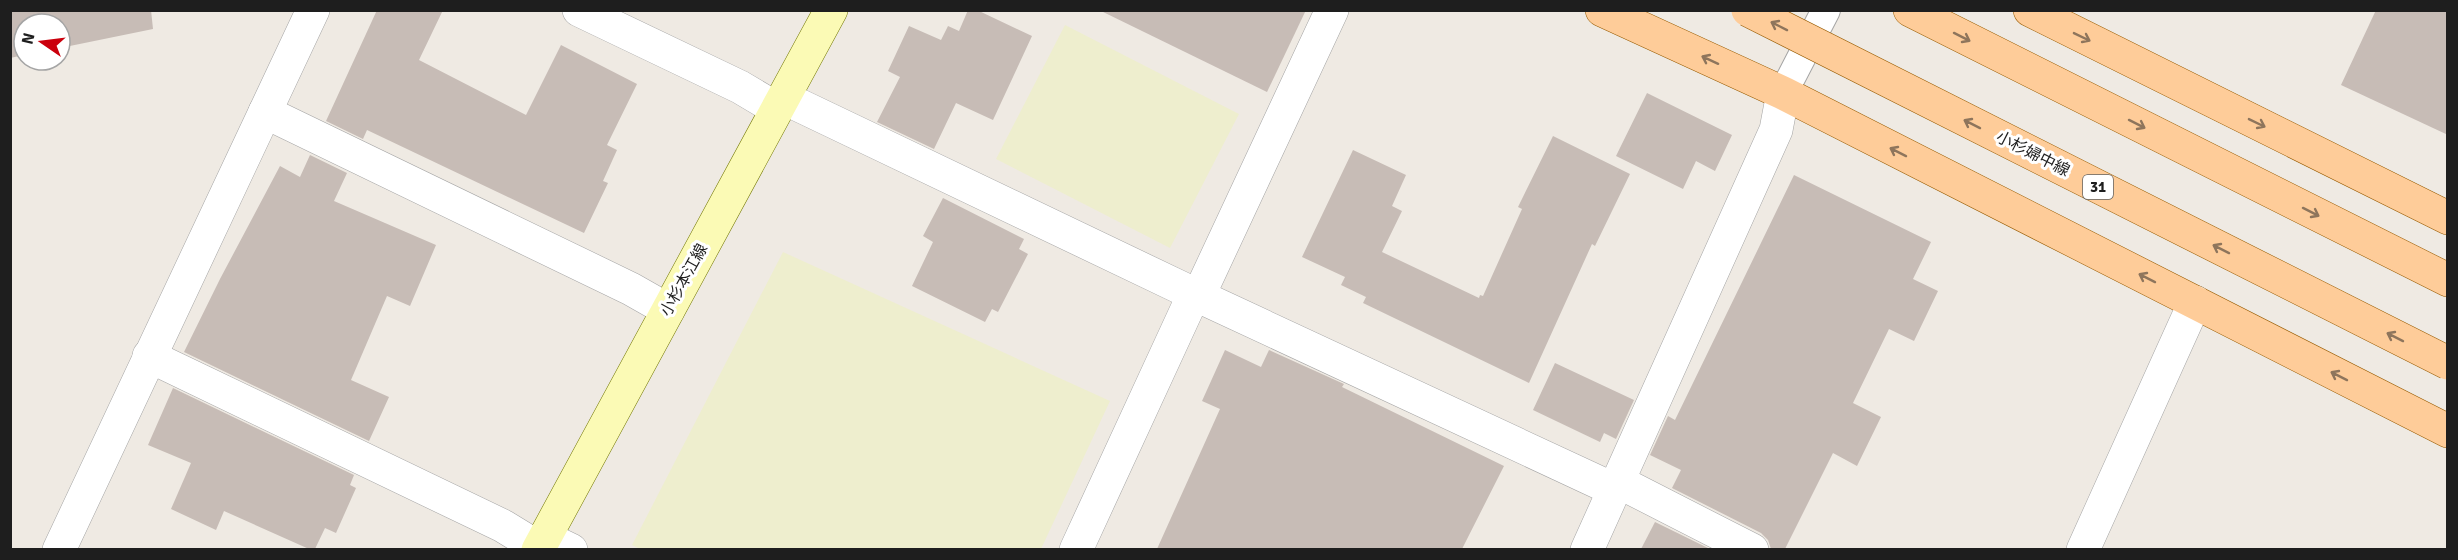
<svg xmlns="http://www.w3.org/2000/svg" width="2458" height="560" font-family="Signika,'Noto Sans JP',sans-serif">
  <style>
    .farmland { fill: #eeeece }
    .building { fill: #c7bcb6 }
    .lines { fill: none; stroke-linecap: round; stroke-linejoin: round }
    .lane-casing { stroke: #a5a5a5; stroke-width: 30 }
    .street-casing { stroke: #a5a5a5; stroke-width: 34 }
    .secondary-casing { stroke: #727702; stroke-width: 34 }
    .primary-casing { stroke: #975b00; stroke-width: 34 }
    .lane { stroke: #fff; stroke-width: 28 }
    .street { stroke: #fff; stroke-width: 33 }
    .secondary { stroke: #fbfab5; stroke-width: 33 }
    .primary { stroke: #fecc99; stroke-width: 33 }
    .primary-bridge-casing { stroke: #975b00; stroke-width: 34; stroke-linecap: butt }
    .primary-bridge { stroke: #fecc99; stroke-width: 33 }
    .oneway { stroke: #8e755c }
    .labels { text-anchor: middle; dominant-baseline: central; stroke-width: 6; stroke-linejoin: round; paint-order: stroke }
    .shield { fill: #fff; stroke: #626262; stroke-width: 1.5 }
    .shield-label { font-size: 15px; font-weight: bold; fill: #1e1e1e }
    .street-label { font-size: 16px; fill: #1e1e1e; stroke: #fff }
  </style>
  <rect width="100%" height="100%" fill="#efeae3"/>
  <!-- farmland -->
  <g class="farmland">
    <polygon points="1065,25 1239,114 1170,248 996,159"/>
    <polygon points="783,252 1110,401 1041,549 642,550 632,545"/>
  </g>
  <!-- building -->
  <g class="building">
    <polygon points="10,10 151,10 153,29 60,48 60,24 24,24 24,55 10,58"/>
    <polygon points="377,10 443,10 419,60 526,115 561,45 637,84 607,145 617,150 603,181 608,183 584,233 367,130 363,139 326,121"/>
    <polygon points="968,10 977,10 1032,36 993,120 956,103 934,149 877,122 900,77 888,71 909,26 941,40 948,26 959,31"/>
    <polygon points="1099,10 1306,10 1267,92"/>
    <polygon points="2376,10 2448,10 2448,135 2341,85"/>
    <polygon points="1647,93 1732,135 1715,171 1696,161 1683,189 1616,156"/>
    <polygon points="1553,136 1630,174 1595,246 1592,244 1529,383 1363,303 1366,297 1341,285 1345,277 1302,257 1353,150 1406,175 1392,206 1402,211 1382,252 1479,298 1480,295 1483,296 1522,209 1518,207"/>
    <polygon points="310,155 347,173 334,201 436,245 410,306 387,296 351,380 389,397 369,441 184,352 220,279 280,166 300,177"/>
    <polygon points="1794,175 1931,242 1913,279 1938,291 1914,341 1889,329 1853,403 1881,417 1857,466 1833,453 1785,549 1771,549 1768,540 1761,533 1672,488 1681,470 1650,455 1668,416 1675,420"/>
    <polygon points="943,198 1024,239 1019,249 1028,254 998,312 992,309 985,322 912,286 933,242 923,236"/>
    <polygon points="1225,350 1261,367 1269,350 1344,384 1342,387 1504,466 1462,549 1157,549 1220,409 1202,401"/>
    <polygon points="1555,363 1634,400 1616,439 1604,433 1600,442 1533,410"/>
    <polygon points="173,388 354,475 350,485 356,488 336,533 325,528 315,549 309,549 224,511 216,530 171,509 191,463 148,445"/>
    <polygon points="1655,522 1710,549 1641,549"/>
  </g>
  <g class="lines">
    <defs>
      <polyline id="lane" points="1783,93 1826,10"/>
      <g id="street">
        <polyline points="579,10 740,87 777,109"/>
        <polyline points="784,98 1194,294"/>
        <polyline points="265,112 631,289 668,310"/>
        <polyline points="1198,297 1332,10"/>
        <polyline points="149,356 503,526 539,548"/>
        <polyline points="1619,482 1752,550"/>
        <polyline points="544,537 571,550"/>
        <polyline points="59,550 313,10"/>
        <polyline points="1076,550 1194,294 1615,490"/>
        <polyline points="1587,550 1776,130 1783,93"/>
        <polyline points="2083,550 2195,302"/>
      </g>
      <polyline id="secondary" points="538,550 831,10"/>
      <g id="primary">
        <polyline points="1602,10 1783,93 2448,431"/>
        <polyline points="1910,10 2448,280"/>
        <polyline points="2030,10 2448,218"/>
      </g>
    </defs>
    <!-- lane casing -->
    <use href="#lane" class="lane-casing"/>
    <!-- street casing -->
    <use href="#street" class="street-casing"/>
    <!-- secondary casing -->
    <use href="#secondary" class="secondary-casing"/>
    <!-- primary casing -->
    <use href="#primary" class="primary-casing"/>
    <!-- lane -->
    <use href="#lane" class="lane"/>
    <!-- street -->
    <use href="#street" class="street"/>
    <!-- secondary -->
    <use href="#secondary" class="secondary"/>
    <!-- primary -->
    <use href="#primary" class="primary"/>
    <defs>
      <polyline id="primary-bridge" points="1748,10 2448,363"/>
    </defs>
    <!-- primary-bridge casing -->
    <use href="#primary-bridge" class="primary-bridge-casing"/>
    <!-- primary-bridge -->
    <use href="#primary-bridge" class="primary-bridge"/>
  </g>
  <!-- one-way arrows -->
  <defs><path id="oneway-shaft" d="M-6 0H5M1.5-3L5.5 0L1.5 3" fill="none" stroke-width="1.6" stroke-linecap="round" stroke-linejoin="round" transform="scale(1.5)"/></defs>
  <g class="oneway">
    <use href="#oneway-shaft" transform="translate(1779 26) rotate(-153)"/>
    <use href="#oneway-shaft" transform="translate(1962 37) rotate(27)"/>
    <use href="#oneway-shaft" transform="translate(2082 37) rotate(26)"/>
    <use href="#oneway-shaft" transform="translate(1710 60) rotate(-155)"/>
    <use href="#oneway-shaft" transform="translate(2257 123) rotate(26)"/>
    <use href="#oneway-shaft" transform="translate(1972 124) rotate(-153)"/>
    <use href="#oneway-shaft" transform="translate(2137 124) rotate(27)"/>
    <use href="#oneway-shaft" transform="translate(1898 152) rotate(-153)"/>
    <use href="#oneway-shaft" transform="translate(2311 212) rotate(27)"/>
    <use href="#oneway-shaft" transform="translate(2221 249) rotate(-153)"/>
    <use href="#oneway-shaft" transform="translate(2147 278) rotate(-153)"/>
    <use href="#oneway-shaft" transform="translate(2395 337) rotate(-153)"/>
    <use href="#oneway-shaft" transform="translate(2339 376) rotate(-153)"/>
  </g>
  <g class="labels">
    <!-- shield labels -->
    <rect class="shield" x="2083" y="175" width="30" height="24" rx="4.5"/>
    <g class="shield-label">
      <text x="2098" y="187">31</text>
    </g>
    <!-- street labels -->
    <g class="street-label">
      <text transform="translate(2033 154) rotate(27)">小杉婦中線</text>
      <text transform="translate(684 280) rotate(-61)">小杉本江線</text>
    </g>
  </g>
  <!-- border -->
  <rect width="2458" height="560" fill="none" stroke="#1e1e1e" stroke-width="24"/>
  <!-- north arrow -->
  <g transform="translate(42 42) rotate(284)"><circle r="28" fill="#ffffff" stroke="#a5a5a5" stroke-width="1.5"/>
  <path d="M0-4.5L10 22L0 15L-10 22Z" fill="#cb000d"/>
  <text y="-9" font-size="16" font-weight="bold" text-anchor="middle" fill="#1e1e1e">N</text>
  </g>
</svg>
